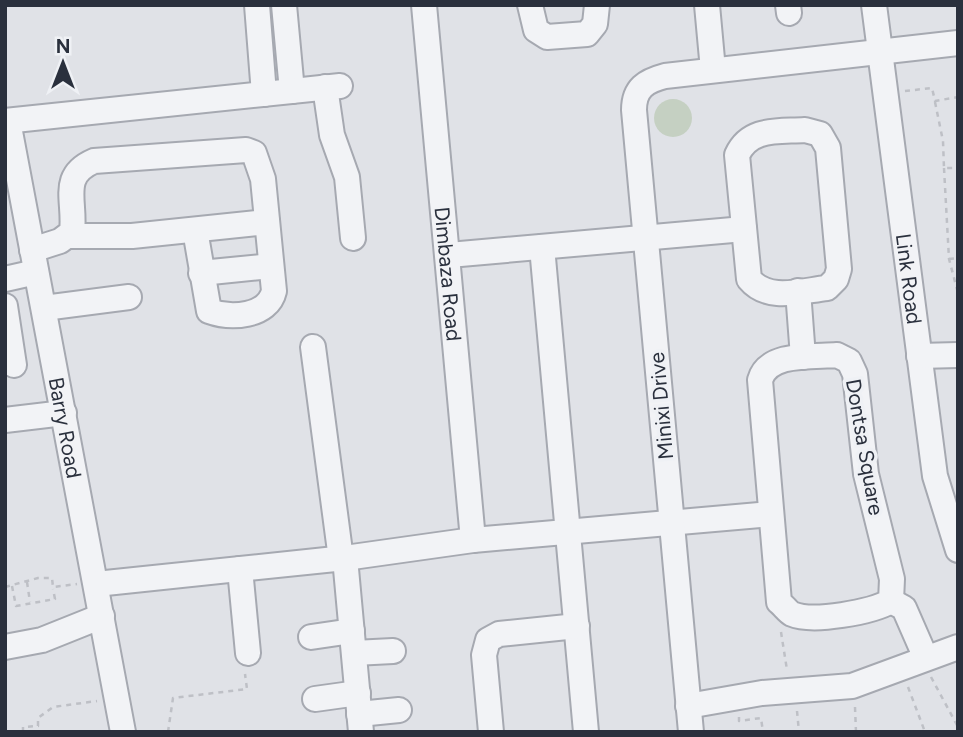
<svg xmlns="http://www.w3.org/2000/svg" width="963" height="737" font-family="Figtree,sans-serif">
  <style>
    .green { fill: #c5d0c2 }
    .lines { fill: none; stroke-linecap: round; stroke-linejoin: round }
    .minor-casing { stroke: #a6a9b1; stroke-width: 28 }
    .path { stroke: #bec0c6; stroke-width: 2.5; stroke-dasharray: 5 5; stroke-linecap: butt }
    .minor { stroke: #f2f3f6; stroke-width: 24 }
    .labels { text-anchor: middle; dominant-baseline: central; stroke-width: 7; stroke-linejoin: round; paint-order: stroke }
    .street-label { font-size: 21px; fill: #2a303d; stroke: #eff1f5 }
  </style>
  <rect width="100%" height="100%" fill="#e0e2e7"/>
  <!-- green -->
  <circle class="green" cx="673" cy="118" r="19"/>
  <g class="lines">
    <defs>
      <g id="minor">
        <polyline points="257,5 264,94"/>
        <polyline points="284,5 292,91"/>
        <path id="s1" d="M 424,5 L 473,540"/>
        <polyline points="530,5 536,30 547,37 587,34 595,24 597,5"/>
        <polyline points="707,5 713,70"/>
        <polyline points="788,5 789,13"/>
        <path id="s2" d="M 874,5 L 935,476 L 958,550"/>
        <polyline points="325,87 332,135 347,177 353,238"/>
        <polyline points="5,121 340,86"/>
        <path id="s3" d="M 8,121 L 123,732"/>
        <path d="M 805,130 L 820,134 L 828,148 L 839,269 L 836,279 L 827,288 C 800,291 768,302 749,279 L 737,155 C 750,127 778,132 805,130 Z"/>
        <polyline points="69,236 132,236 267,222"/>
        <polyline points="542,247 586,732"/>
        <path d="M 32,250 L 60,241 L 72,232 C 76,201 59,176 94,161 L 246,150 L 254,153 L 263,179 L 274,291 C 268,317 231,319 209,311 L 195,230"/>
        <polyline points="449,255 744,229"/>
        <polyline points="201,273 271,266"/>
        <polyline points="5,279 36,272"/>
        <polyline points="798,291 803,357"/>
        <polyline points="5,306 14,365"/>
        <polyline points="44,308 129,297"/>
        <polyline points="313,347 341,559"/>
        <path d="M 837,355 L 849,361 L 855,374 L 866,474 L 892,579 L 891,601 C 872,612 813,623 792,614 C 788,612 783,605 779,602 L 760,380 C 768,352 812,357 837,355 Z"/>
        <polyline points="919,356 958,355"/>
        <polyline points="5,420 64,413"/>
        <polyline points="345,558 361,732"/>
        <polyline points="240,569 248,653"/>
        <polyline points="96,584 345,558 473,540 771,514"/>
        <polyline points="891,601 904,608 925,656"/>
        <polyline points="311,637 352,631"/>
        <polyline points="5,647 42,640 102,616"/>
        <polyline points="354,653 393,651"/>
        <polyline points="315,699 358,693"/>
        <polyline points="688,706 762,693 852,686 958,647"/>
        <polyline points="359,714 399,710"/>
        <polyline points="491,732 484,655 488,640 499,634 577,626"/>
        <path d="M 691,732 L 634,110 C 634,88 646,81 665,76 L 958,43"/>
      </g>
    </defs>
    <!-- minor casing -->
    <use href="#minor" class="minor-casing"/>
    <!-- path -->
    <g class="path">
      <polyline points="905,91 932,88 935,101 958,97"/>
      <polyline points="935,102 943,141 944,168 958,168"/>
      <polyline points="944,168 949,259 958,293"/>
      <polyline points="949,259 958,258"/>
      <polyline points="27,582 30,602"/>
      <polyline points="12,586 16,606 55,599 53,589"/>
      <polyline points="5,587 38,578 52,578 53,587 77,584"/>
      <polyline points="781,632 787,670"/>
      <polyline points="931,677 958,727"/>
      <polyline points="908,687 925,732"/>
      <polyline points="855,707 856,732"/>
      <polyline points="797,711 799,732"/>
      <polyline points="739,717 739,721 761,718 763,732"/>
      <polyline points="23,732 23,727 38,726 38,718 53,707 97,701"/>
      <polyline points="168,732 173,698 247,689 245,674"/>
    </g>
    <!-- minor -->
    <use href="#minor" class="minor"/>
  </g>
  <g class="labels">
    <!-- street labels -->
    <g class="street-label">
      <text stroke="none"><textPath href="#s1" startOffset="270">Dimbaza Road</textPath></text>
      <text stroke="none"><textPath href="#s2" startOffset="276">Link Road</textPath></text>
      <text transform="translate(661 406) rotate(-95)">Minixi Drive</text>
      <text stroke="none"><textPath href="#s3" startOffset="312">Barry Road</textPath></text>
      <text transform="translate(865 447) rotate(80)">Dontsa Square</text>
    </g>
  </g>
  <!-- border -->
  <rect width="963" height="737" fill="none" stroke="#2a303d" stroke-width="14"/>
  <!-- north arrow -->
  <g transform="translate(63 63)" stroke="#eff1f5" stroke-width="5" paint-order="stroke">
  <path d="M0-5L12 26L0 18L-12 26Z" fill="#2a303d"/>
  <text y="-10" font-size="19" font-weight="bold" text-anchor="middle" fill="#2a303d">N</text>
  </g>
</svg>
